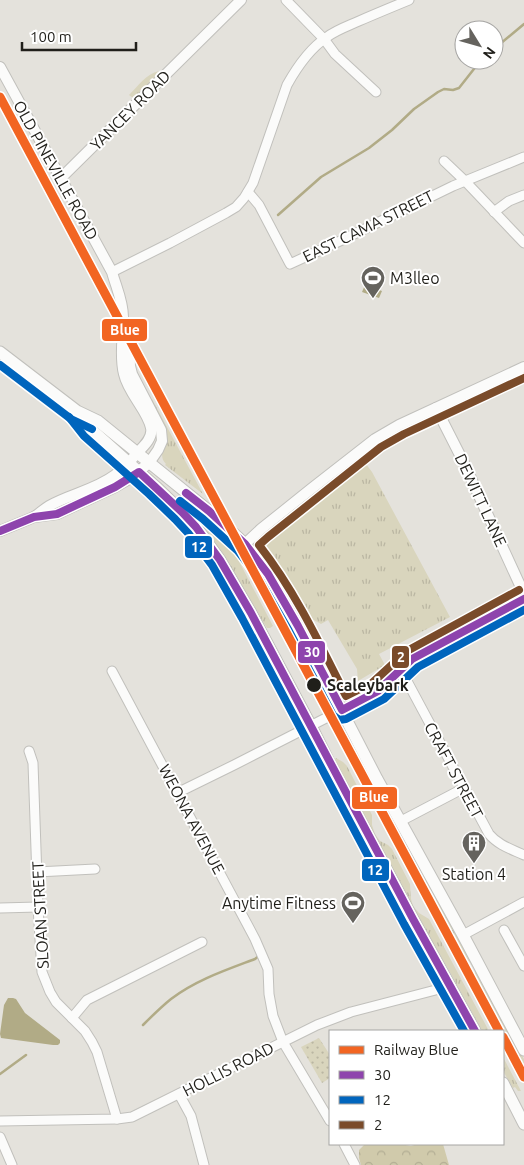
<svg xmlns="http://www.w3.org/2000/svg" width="524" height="1165" font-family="Ubuntu,sans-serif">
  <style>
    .grass { fill: url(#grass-tufts) }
    .forest { fill: url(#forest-crowns) }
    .park { fill: url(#park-dots) }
    .water { fill: #b1ab86 }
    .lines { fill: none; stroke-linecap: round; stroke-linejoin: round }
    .stream { stroke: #b1ab86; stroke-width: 2.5 }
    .minor-casing { stroke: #c1c0bc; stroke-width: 11 }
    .tertiary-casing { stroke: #c1c0bc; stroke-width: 12 }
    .secondary-casing { stroke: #c1c0bc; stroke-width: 13 }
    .minor { stroke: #fbfbfa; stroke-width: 9 }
    .tertiary { stroke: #fbfbfa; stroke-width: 10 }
    .secondary { stroke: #fbfbfa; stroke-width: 11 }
    .bus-1-casing { stroke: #fff; stroke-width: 11 }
    .bus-2-casing { stroke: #fff; stroke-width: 11 }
    .bus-3-casing { stroke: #fff; stroke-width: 11 }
    .bus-1 { stroke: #8e44ad; stroke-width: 8 }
    .bus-2 { stroke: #0065bd; stroke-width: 8 }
    .bus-3 { stroke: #7a4b2a; stroke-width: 8 }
    .rail-1-casing { stroke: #fff; stroke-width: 12 }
    .rail-1 { stroke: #f26522; stroke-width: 9 }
    .stop-dot { fill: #201f1a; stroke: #fff; stroke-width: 2 }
    .labels { text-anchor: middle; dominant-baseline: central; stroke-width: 4; stroke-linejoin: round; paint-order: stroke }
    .street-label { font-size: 16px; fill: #201f1a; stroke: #fff }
    .poi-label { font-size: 16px; fill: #201f1a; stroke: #fff; text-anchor: start }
    .stop-label { font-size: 16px; font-weight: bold; fill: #201f1a; stroke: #fff; text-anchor: start }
    .line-badge { stroke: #fff; stroke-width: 2 }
    .badge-label { font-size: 14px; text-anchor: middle; font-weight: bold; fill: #fff }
  </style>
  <defs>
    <pattern id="grass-tufts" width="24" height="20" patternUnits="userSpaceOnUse" patternTransform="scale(1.25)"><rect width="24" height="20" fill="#d9d5bd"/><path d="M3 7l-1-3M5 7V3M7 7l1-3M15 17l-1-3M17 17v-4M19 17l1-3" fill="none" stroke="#bab6a2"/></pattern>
    <pattern id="forest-crowns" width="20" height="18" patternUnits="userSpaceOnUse" patternTransform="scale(1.25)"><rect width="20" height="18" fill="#d0caab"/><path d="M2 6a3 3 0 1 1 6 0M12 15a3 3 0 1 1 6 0" fill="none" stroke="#b2ad93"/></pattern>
    <pattern id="park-dots" width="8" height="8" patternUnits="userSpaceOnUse" patternTransform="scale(1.25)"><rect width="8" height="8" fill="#d9d5bd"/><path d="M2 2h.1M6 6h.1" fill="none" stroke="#bab6a2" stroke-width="1.8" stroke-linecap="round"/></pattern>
  </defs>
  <rect width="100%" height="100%" fill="#e4e2dc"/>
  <!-- grass -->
  <g class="grass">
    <path d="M 159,71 L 159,75 L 136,97 L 133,98 L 129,95 C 138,86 146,74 159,71 Z"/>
    <path d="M 152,399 L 203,494 L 165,465 L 166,464 C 160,458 163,453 162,445 C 162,434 153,413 150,402 Z"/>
    <polygon points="363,460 372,472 450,617 379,654 385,665 358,681 357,669 328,620 321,624 310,618 296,591 259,544 344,474"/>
    <polygon points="178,496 222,529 273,626 270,628 267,628 202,527 176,498"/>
    <polygon points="249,559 274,593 287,617 283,620"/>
    <polygon points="338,724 342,728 367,773 401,828 524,1059 524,1073 503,1033 503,1031 502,1031 475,982 475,971 473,967 470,962 461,956 436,908 436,896 430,889 422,883 399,839 399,836 400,831 394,820 385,812"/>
    <polygon points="336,758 343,762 347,766 372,815 372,825 375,834 380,841 388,845 392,849 410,884 411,899 413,906 419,913 429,919 489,1031 482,1031 447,967 417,917 334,761"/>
    <polygon points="503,1057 521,1091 518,1091 515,1087 513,1088 503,1071"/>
  </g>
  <!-- forest -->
  <polygon class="forest" points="365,1144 400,1144 411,1146 418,1144 443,1144 449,1165 361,1165 359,1158 359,1150"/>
  <!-- park -->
  <polygon class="park" points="319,1038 330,1055 330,1078 322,1083 301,1047"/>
  <!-- water -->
  <g class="water">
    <polygon points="365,285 382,291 379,298 362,292"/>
    <polygon points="8,998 13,998 16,999 25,1013 60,1040 60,1043 58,1045 53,1045 1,1038 0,1034 4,1005"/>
  </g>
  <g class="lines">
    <!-- stream -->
    <g class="stream">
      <polyline points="494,49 524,24"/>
      <polyline points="278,215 321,177 369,148 392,130 414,109 438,92 444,89 453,90 459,88 481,60"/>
      <path d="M 143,1025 C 152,1016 161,1007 171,999 C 196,980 226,970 255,959 L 260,955"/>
      <polyline points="0,1074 26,1055"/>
    </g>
    <defs>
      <g id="minor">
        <polyline points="286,0 324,39 335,54 376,92"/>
        <polyline points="444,161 465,181 524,243"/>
        <polyline points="248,192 259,205 290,264 340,241 453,186 524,157"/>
        <polyline points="494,212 509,201 524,195"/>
        <path d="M 112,272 L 170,243 L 226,213 L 236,207 L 244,198 L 253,183 L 287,85 C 297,67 309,49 327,37 C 336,30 348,26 359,21 C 375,14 392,7 409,0"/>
        <path d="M 400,668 L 489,834 C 498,845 511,849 524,855"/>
        <polyline points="112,671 255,939 268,969 269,994 273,1016 283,1042 330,1121"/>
        <polyline points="29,751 33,763 38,907 42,972 50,992 56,1002 85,1031 92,1042 97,1052 117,1119"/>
        <path d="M 177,793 L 234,765 L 373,694 C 388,684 398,670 412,659 L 524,599"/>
        <polyline points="401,821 464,788"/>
        <polyline points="37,872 95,869"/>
        <polyline points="0,908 38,907"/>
        <polyline points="504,930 524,966"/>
        <polyline points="463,935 524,902"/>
        <polyline points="72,1018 87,1000 202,942"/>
        <polyline points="179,1094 191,1116 204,1165"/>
        <polyline points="0,1121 117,1119 132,1117 317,1025 351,1012 451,986"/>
        <polyline points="0,1137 12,1165"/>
        <polyline points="344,1144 355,1165"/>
      </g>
      <g id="tertiary">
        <path d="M 0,67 L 112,272 C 116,287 123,301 123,317 C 124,335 119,355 124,374 C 128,393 148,411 151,428 C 153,437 145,445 139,451 C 132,459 124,469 115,475 C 95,490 70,494 49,506 C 44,509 39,514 34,517"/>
        <polyline points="61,178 241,0"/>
        <polyline points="436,408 464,463 524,594"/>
        <polyline points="0,531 34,517 57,514 115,487 129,479 149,463 158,450 162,441 161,430 132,374 130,366 129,336"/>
        <polyline points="245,544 261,529 311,489 375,439 399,425 524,367"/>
      </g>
      <g id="secondary">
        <polyline points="0,352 77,411 98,421 209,511 245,544 268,574 298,626 377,779 463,935 524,1050"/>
        <polyline points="78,413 91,429 156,487 182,512 196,527 220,560 251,613 311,726 328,760 413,919 475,1031"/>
        <polyline points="503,1083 524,1124"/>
      </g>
    </defs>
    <!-- minor casing -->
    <use href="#minor" class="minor-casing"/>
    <!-- tertiary casing -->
    <use href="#tertiary" class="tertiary-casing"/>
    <!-- secondary casing -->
    <use href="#secondary" class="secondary-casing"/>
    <!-- minor -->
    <use href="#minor" class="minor"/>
    <!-- tertiary -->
    <use href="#tertiary" class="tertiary"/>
    <!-- secondary -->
    <use href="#secondary" class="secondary"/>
    <defs>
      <g id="bus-1">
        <polyline points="186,493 209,511 245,544 268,574 298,626 342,710 378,691 412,659 524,599"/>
        <polyline points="0,531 34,517 57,514 115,487 139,472 182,512 196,527 220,560 251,613 413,919 475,1031"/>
      </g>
      <g id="bus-2">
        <polyline points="0,365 71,419 92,429"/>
        <polyline points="69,417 84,436 149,494 175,519 188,533 212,565 242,618 404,924 464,1031"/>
        <polyline points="180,501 203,519 238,551 260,580 289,631 333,715 339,720 346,719 384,699 418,667 524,610"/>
      </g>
      <path id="bus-3" d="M 519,590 L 407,651 L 372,683 L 346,696 C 320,644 295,591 259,545 L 268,537 L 381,447 L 404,434 L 524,378"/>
    </defs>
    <!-- bus-1 casing -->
    <use href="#bus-1" class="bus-1-casing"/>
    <!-- bus-2 casing -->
    <use href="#bus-2" class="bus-2-casing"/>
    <!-- bus-3 casing -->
    <use href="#bus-3" class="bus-3-casing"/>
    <!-- bus-1 -->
    <use href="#bus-1" class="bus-1"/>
    <!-- bus-2 -->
    <use href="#bus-2" class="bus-2"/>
    <!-- bus-3 -->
    <use href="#bus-3" class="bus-3"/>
    <defs>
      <g id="rail-1">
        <polyline points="0,97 499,1031"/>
        <polyline points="503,1037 524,1077"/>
      </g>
    </defs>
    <!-- rail-1 casing -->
    <use href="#rail-1" class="rail-1-casing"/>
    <!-- rail-1 -->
    <use href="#rail-1" class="rail-1"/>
  </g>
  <!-- icons -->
  <defs>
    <symbol id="stadium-pin" viewBox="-11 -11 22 30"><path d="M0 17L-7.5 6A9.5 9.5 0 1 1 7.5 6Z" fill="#65635e" stroke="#fff"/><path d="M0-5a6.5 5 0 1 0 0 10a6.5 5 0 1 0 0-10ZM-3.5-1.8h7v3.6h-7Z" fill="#fff"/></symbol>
    <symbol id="building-pin" viewBox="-11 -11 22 30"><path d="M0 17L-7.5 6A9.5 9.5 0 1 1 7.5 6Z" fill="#65635e" stroke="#fff"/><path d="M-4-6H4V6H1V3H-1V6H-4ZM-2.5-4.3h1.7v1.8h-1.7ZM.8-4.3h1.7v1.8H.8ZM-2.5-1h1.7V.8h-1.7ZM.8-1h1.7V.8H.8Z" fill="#fff"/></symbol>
  </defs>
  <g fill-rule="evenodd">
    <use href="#stadium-pin" x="359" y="264" width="28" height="38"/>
    <use href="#building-pin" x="460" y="829" width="28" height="38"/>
    <use href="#stadium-pin" x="339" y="889" width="28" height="38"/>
  </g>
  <!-- markers -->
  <circle class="stop-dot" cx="314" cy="685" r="8"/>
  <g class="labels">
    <!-- street labels -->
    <g class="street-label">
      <text transform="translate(130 110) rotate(-45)">YANCEY ROAD</text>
      <text transform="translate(56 170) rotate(61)">OLD PINEVILLE ROAD</text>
      <text transform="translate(368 226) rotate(-26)">EAST CAMA STREET</text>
      <text transform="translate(481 500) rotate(65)">DEWITT LANE</text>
      <text transform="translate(454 770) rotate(62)">CRAFT STREET</text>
      <text transform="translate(192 819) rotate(62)">WEONA AVENUE</text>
      <text transform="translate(40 915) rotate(-93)">SLOAN STREET</text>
      <text transform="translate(228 1069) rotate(-27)">HOLLIS ROAD</text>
    </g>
    <!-- poi labels -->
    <g class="poi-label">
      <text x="390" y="278">M3lleo</text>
      <text x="474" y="874" text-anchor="middle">Station 4</text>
      <text x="336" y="903" text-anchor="end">Anytime Fitness</text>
    </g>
    <!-- stop labels -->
    <g class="stop-label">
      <text x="327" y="685">Scaleybark</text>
    </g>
  </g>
  <g class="line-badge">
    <rect x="101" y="318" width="47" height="24" rx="5" fill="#f26522"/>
    <rect x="184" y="535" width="29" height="24" rx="5" fill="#0065bd"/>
    <rect x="297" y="640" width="29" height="24" rx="5" fill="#8e44ad"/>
    <rect x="391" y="645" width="19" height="24" rx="5" fill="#7a4b2a"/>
    <rect x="351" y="786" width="47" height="24" rx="5" fill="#f26522"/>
    <rect x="361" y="858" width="29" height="24" rx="5" fill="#0065bd"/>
  </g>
  <g class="badge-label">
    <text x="125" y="335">Blue</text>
    <text x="199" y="552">12</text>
    <text x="312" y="657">30</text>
    <text x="401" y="662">2</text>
    <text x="374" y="802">Blue</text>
    <text x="375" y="875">12</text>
  </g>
  <!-- legend -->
  <rect x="329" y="1030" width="175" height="115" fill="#ffffff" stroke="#a6a5a3"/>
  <rect x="339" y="1046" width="25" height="8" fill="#f26522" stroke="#a6a5a3"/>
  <text x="374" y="1055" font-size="15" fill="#201f1a">Railway Blue</text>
  <rect x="339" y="1071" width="25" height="8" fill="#8e44ad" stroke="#a6a5a3"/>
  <text x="374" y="1080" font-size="15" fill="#201f1a">30</text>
  <rect x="339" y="1096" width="25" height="8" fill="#0065bd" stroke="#a6a5a3"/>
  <text x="374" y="1105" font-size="15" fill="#201f1a">12</text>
  <rect x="339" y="1121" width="25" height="8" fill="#7a4b2a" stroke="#a6a5a3"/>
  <text x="374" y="1130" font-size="15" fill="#201f1a">2</text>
  <!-- north arrow -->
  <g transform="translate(479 45) rotate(127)"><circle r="24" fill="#ffffff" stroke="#a6a5a3"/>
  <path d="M0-4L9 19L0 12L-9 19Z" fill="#65635e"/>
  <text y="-8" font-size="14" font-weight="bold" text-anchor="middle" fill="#201f1a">N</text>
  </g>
  <!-- scale -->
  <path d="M22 42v8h114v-8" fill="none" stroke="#201f1a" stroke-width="2.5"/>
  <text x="30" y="42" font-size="15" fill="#201f1a" stroke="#ffffff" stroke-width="4" paint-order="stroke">100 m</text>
</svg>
